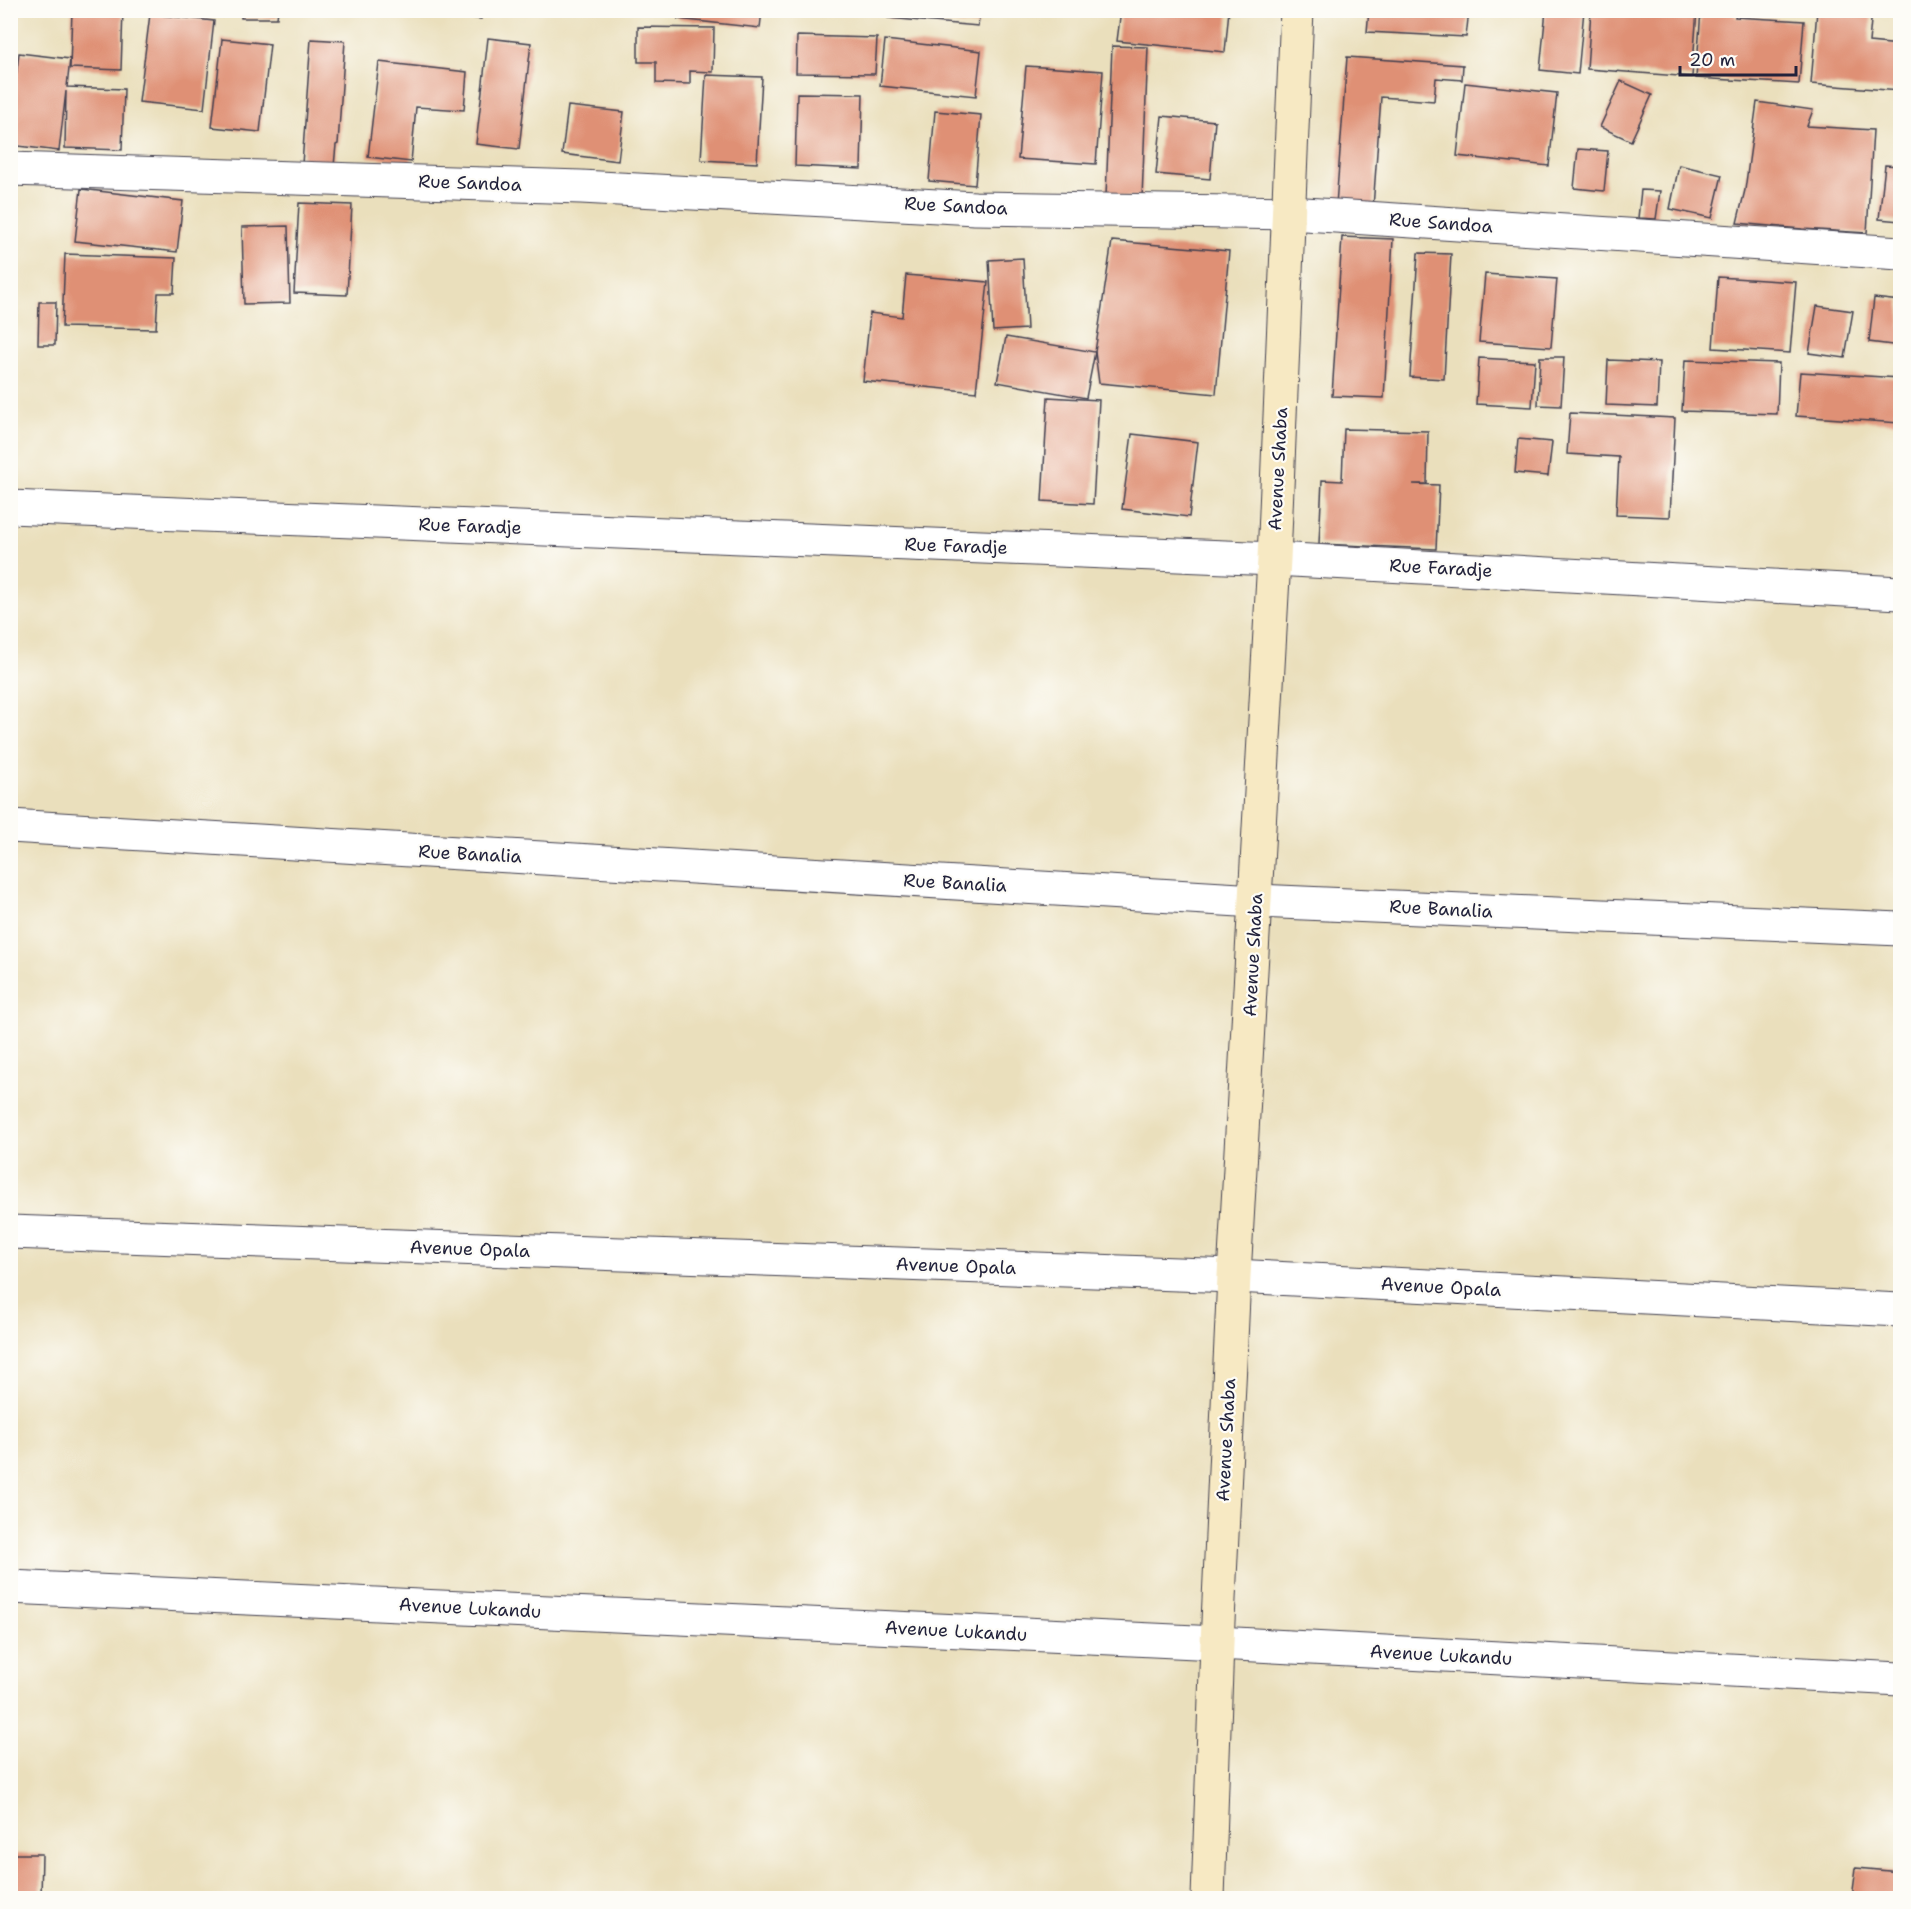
<svg xmlns="http://www.w3.org/2000/svg" width="1911" height="1909" font-family="'Shantell Sans',sans-serif">
  <style>
    .building { fill: #df9074 }
    .lines { fill: none; stroke-linecap: round; stroke-linejoin: round }
    .street-casing { stroke: #403e4e; stroke-width: 35 }
    .secondary-casing { stroke: #403e4e; stroke-width: 35 }
    .street { stroke: #fff; stroke-width: 33 }
    .secondary { stroke: #f7e9c3; stroke-width: 33 }
    .labels { text-anchor: middle; dominant-baseline: central; stroke-width: 4.5; stroke-linejoin: round; paint-order: stroke }
    .street-label { font-size: 18px; fill: #22223b; stroke: #fdfcf7 }
  </style>
  <rect width="100%" height="100%" fill="#fdfcf7"/>
  <filter id="ink" filterUnits="userSpaceOnUse"><feTurbulence type="fractalNoise" baseFrequency=".0167" numOctaves="2"/><feDisplacementMap in="SourceGraphic" scale="12" xChannelSelector="R" yChannelSelector="G"/><feConvolveMatrix kernelMatrix="1 2 1 2 8 2 1 2 1" color-interpolation-filters="sRGB"/></filter>
  <filter id="wash" filterUnits="userSpaceOnUse"><feTurbulence type="fractalNoise" baseFrequency=".008" numOctaves="4" result="noise"/><feDisplacementMap in="SourceGraphic" scale="24" xChannelSelector="R" yChannelSelector="G"/><feGaussianBlur stdDeviation="1.35" result="paint"/><feColorMatrix in="noise" values="0 0 0 0 0 0 0 0 0 0 0 0 0 0 0 0 0 1.4 0 .05"/><feComposite in="paint" operator="in"/></filter>
  <g filter="url(#wash)">
    <rect width="100%" height="100%" fill="#eadfbc"/>
    <g id="blocks">
      <!-- building -->
      <g class="building">
        <polygon points="72,10 123,10 121,70 70,68"/>
        <polygon points="241,10 278,10 277,18 241,18"/>
        <polygon points="421,10 482,10 481,19 421,14"/>
        <polygon points="679,10 762,10 760,28 678,19"/>
        <polygon points="888,10 980,10 978,26 888,18"/>
        <polygon points="1121,10 1229,10 1225,52 1117,41"/>
        <polygon points="1369,10 1469,10 1466,37 1367,32"/>
        <polygon points="1546,10 1584,10 1578,74 1540,70"/>
        <polygon points="1591,10 1697,10 1692,77 1587,69"/>
        <polygon points="1701,10 1736,10 1735,17 1804,21 1799,84 1696,78"/>
        <polygon points="1817,10 1872,10 1869,42 1900,45 1900,91 1811,84"/>
        <polygon points="150,14 214,21 204,109 139,102"/>
        <polygon points="638,27 714,28 713,72 690,71 690,84 656,83 656,62 638,62"/>
        <polygon points="797,36 877,38 875,74 796,73"/>
        <polygon points="488,38 531,43 519,149 476,144"/>
        <polygon points="222,39 270,44 260,132 212,127"/>
        <polygon points="311,39 345,41 338,144 336,145 334,166 302,164"/>
        <polygon points="885,40 981,51 976,96 880,86"/>
        <polygon points="1112,46 1148,47 1142,198 1106,196"/>
        <polygon points="19,53 70,59 67,87 124,89 122,150 65,148 66,91 59,151 10,145 10,126"/>
        <polygon points="1347,57 1463,65 1462,80 1436,78 1434,101 1381,97 1373,208 1336,205"/>
        <polygon points="379,62 467,72 464,110 416,107 411,162 368,157"/>
        <polygon points="1026,66 1103,71 1096,164 1018,159"/>
        <polygon points="706,75 762,77 757,163 701,160"/>
        <polygon points="1621,81 1652,95 1631,141 1600,127"/>
        <polygon points="1465,83 1557,93 1549,166 1457,156"/>
        <polygon points="797,93 863,94 861,169 795,166"/>
        <polygon points="1757,102 1813,110 1807,126 1873,130 1867,233 1802,229 1737,223 1745,190"/>
        <polygon points="568,106 624,112 618,161 562,154"/>
        <polygon points="935,111 981,115 975,185 929,181"/>
        <polygon points="1162,116 1215,121 1210,179 1156,174"/>
        <polygon points="1578,149 1608,151 1604,191 1574,188"/>
        <polygon points="1679,165 1722,175 1712,218 1670,209"/>
        <polygon points="1885,165 1900,166 1900,221 1879,219"/>
        <polygon points="81,189 183,201 177,252 75,241"/>
        <polygon points="1641,190 1660,191 1656,219 1638,218"/>
        <polygon points="299,203 352,205 347,295 294,293"/>
        <polygon points="288,226 290,303 244,304 242,227"/>
        <polygon points="1342,237 1393,239 1384,398 1332,396"/>
        <polygon points="1112,241 1229,251 1216,394 1099,383 1095,352"/>
        <polygon points="1418,253 1451,254 1444,379 1410,377"/>
        <polygon points="65,254 176,258 174,293 158,293 156,329 62,327"/>
        <polygon points="1023,258 1027,329 993,331 989,260"/>
        <polygon points="1485,274 1557,279 1551,347 1479,342"/>
        <polygon points="906,275 988,282 976,392 863,381 870,313 902,317"/>
        <polygon points="1718,277 1796,282 1790,353 1713,348"/>
        <polygon points="1874,298 1900,301 1900,346 1869,342"/>
        <polygon points="39,302 56,302 55,345 38,345"/>
        <polygon points="1817,306 1853,311 1845,358 1809,353"/>
        <polygon points="1006,337 1095,352 1086,398 997,382"/>
        <polygon points="1540,357 1564,357 1561,406 1538,405"/>
        <polygon points="1479,358 1535,361 1532,407 1476,404"/>
        <polygon points="1608,360 1659,362 1657,407 1606,405"/>
        <polygon points="1685,360 1779,363 1777,414 1682,411"/>
        <polygon points="1800,372 1900,378 1900,423 1796,416"/>
        <polygon points="1048,397 1099,400 1093,504 1042,501"/>
        <polygon points="1570,413 1675,418 1670,517 1616,515 1619,457 1567,454"/>
        <polygon points="1344,429 1428,431 1427,484 1413,484 1439,485 1436,549 1319,544 1322,480 1342,481"/>
        <polygon points="1132,434 1198,442 1189,517 1122,509"/>
        <polygon points="1518,439 1552,442 1548,476 1515,473"/>
        <polygon points="10,934 12,934 15,1024 10,1025"/>
        <polygon points="10,1854 42,1854 41,1898 10,1898"/>
        <polygon points="1856,1868 1900,1872 1900,1898 1852,1898"/>
      </g>
    </g>
  </g>
  <g filter="url(#ink)">
    <use href="#blocks" fill-opacity="0" stroke="#403e4e" stroke-width="1.5"/>
    <g class="lines">
      <defs>
        <g id="street">
          <polyline points="10,169 581,187 975,208 1290,213 1900,253"/>
          <polyline points="10,507 1274,559 1900,593"/>
          <polyline points="10,826 1256,901 1900,929"/>
          <polyline points="10,1232 1234,1276 1900,1310"/>
          <polyline points="10,1587 1217,1643 1900,1679"/>
        </g>
        <polyline id="secondary" points="1208,1898 1217,1643 1234,1276 1274,559 1297,10"/>
      </defs>
      <!-- street casing -->
      <use href="#street" class="street-casing"/>
      <!-- secondary casing -->
      <use href="#secondary" class="secondary-casing"/>
      <!-- street -->
      <use href="#street" class="street"/>
      <!-- secondary -->
      <use href="#secondary" class="secondary"/>
    </g>
  </g>
  <g class="labels">
    <!-- street labels -->
    <g class="street-label">
      <text transform="translate(470 183) rotate(2)">Rue Sandoa</text>
      <text transform="translate(956 206) rotate(3)">Rue Sandoa</text>
      <text transform="translate(1441 223) rotate(4)">Rue Sandoa</text>
      <text transform="translate(1278 469) rotate(-87)">Avenue Shaba</text>
      <text transform="translate(470 526) rotate(2)">Rue Faradje</text>
      <text transform="translate(956 546) rotate(2)">Rue Faradje</text>
      <text transform="translate(1441 568) rotate(3)">Rue Faradje</text>
      <text transform="translate(470 854) rotate(3)">Rue Banalia</text>
      <text transform="translate(955 883) rotate(3)">Rue Banalia</text>
      <text transform="translate(1441 909) rotate(3)">Rue Banalia</text>
      <text transform="translate(1253 955) rotate(-87)">Avenue Shaba</text>
      <text transform="translate(470 1249) rotate(2)">Avenue Opala</text>
      <text transform="translate(956 1266) rotate(2)">Avenue Opala</text>
      <text transform="translate(1441 1287) rotate(3)">Avenue Opala</text>
      <text transform="translate(1226 1440) rotate(-87)">Avenue Shaba</text>
      <text transform="translate(470 1608) rotate(3)">Avenue Lukandu</text>
      <text transform="translate(956 1631) rotate(3)">Avenue Lukandu</text>
      <text transform="translate(1441 1655) rotate(3)">Avenue Lukandu</text>
    </g>
  </g>
  <!-- margin -->
  <rect width="1911" height="1909" fill="none" stroke="#fdfcf7" stroke-width="36"/>
  <!-- scale -->
  <path d="M1680 66v9h116v-9" fill="none" stroke="#22223b" stroke-width="3"/>
  <text x="1689" y="66" font-size="18" fill="#22223b" stroke="#fdfcf7" stroke-width="4.5" paint-order="stroke">20 m</text>
</svg>
